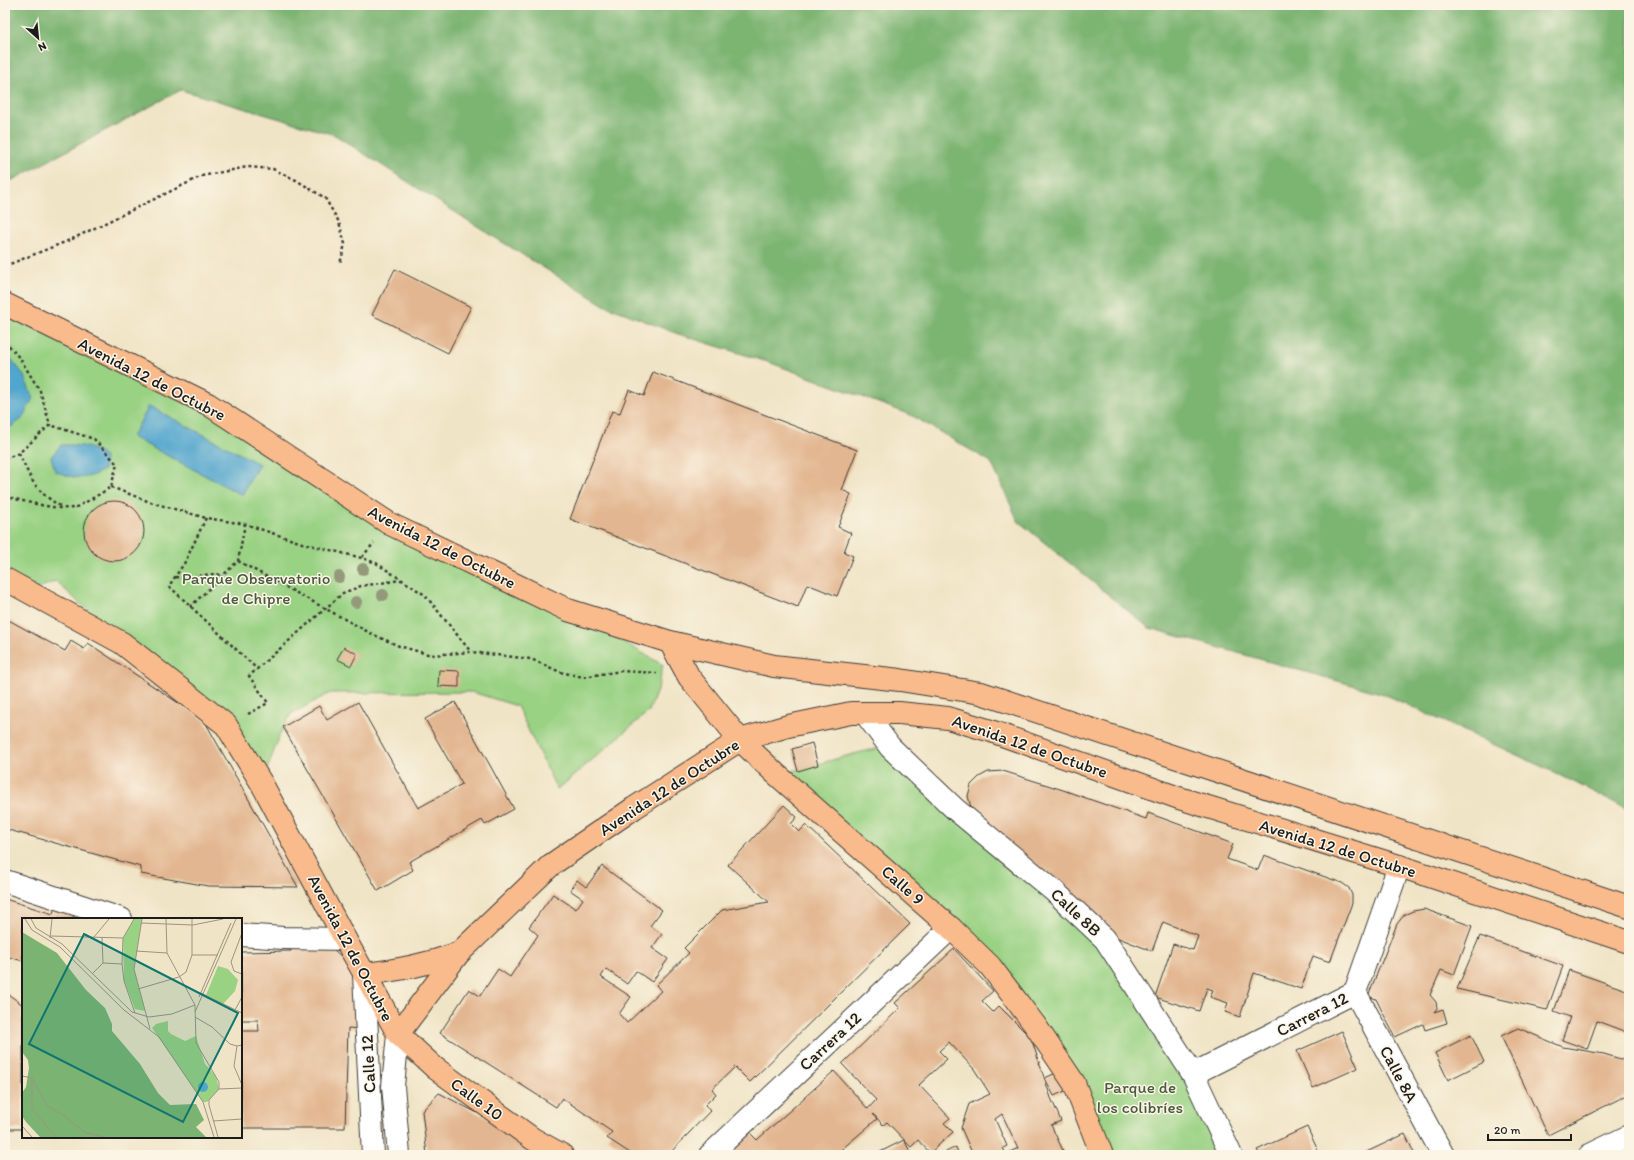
<svg xmlns="http://www.w3.org/2000/svg" width="1634" height="1160" font-family="Itim,sans-serif">
  <style>
    .green { fill: #9ad284; stroke: #5b7750 }
    .forest { fill: #7bb472; stroke: #4c6847 }
    .water { fill: #51a6cd; stroke: #366174 }
    .building { fill: #e2b690; fill-rule: evenodd }
    .lines { fill: none; stroke-linecap: round; stroke-linejoin: round }
    .minor-casing { stroke: #3c3a36; stroke-width: 24 }
    .major-casing { stroke: #3c3a36; stroke-width: 24 }
    .path { stroke: #3c3a36; stroke-width: 2.5; stroke-dasharray: 3 3; stroke-linecap: butt }
    .minor { stroke: #fff; stroke-width: 22 }
    .major { stroke: #fabb8c; stroke-width: 22 }
    .tree { fill: #94997c }
    .labels { text-anchor: middle; dominant-baseline: central; stroke-width: 3; stroke-linejoin: round; paint-order: stroke }
    .street-label { font-size: 17px; fill: #1c1c1c; stroke: #fcf5e5 }
    .park-label { font-size: 17px; fill: #485c40; stroke: #fcf5e5 }
    .inset-road { fill: none; stroke: #9b9482; stroke-width: 1 }
    .view { fill: #0f766e; fill-opacity: 0.15; stroke: #0f766e; stroke-width: 2 }
    .inset-edge { fill: none; stroke: #1c1c1c; stroke-width: 2 }
  </style>
  <rect width="100%" height="100%" fill="#fcf5e5"/>
  <filter id="ink" filterUnits="userSpaceOnUse"><feTurbulence type="fractalNoise" baseFrequency=".025" numOctaves="2"/><feDisplacementMap in="SourceGraphic" scale="8" xChannelSelector="R" yChannelSelector="G"/><feConvolveMatrix kernelMatrix="1 2 1 2 8 2 1 2 1" color-interpolation-filters="sRGB"/></filter>
  <filter id="wash" filterUnits="userSpaceOnUse"><feTurbulence type="fractalNoise" baseFrequency=".012" numOctaves="4" result="noise"/><feDisplacementMap in="SourceGraphic" scale="16" xChannelSelector="R" yChannelSelector="G"/><feGaussianBlur stdDeviation="0.9" result="paint"/><feColorMatrix in="noise" values="0 0 0 0 0 0 0 0 0 0 0 0 0 0 0 0 0 1.4 0 .05"/><feComposite in="paint" operator="in"/></filter>
  <g filter="url(#wash)">
    <rect width="100%" height="100%" fill="#f0e4c6"/>
    <!-- green -->
    <g class="green">
      <polygon points="5,304 208,404 390,524 568,610 663,665 658,688 649,711 557,790 517,706 472,692 330,693 291,714 280,734 262,784 226,725 122,643 56,581 29,592 5,579"/>
      <path d="M 890,747 L 1105,939 L 1231,1155 L 1102,1155 L 1074,1083 L 990,966 L 776,774 C 815,768 851,751 890,747 Z"/>
    </g>
    <!-- forest -->
    <polygon class="forest" points="5,5 1629,5 1629,810 1558,774 1384,694 1149,628 1018,521 991,462 911,415 771,363 678,334 604,305 486,232 335,135 181,90 5,184"/>
    <!-- water -->
    <g class="water">
      <polygon points="5,351 23,374 33,398 22,419 5,431"/>
      <polygon points="149,406 259,464 242,495 132,437"/>
      <path d="M 61,445 C 80,445 90,445 105,457 L 104,470 C 84,481 75,479 55,471 L 51,457 Z"/>
    </g>
    <g id="blocks">
      <!-- building -->
      <g class="building">
        <polygon points="395,269 471,307 448,353 372,315"/>
        <polygon points="653,372 857,450 842,490 851,494 838,527 851,533 844,552 853,556 837,596 807,584 798,607 570,519 612,411 620,413 629,390 644,396"/>
        <circle cx="114" cy="531" r="30"/>
        <polygon points="5,618 65,651 71,641 84,649 88,643 204,720 298,887 208,886 141,874 141,867 5,829"/>
        <polygon points="344,647 357,654 351,666 337,659"/>
        <polygon points="439,670 459,671 459,687 438,686"/>
        <polygon points="358,702 418,808 462,784 425,719 455,702 514,809 485,825 482,820 409,862 413,870 378,891 283,727 319,706 327,720"/>
        <polygon points="812,743 818,765 798,771 792,749"/>
        <polygon points="1003,771 1063,790 1146,819 1148,813 1233,844 1227,859 1258,870 1264,855 1342,883 1349,888 1352,895 1352,903 1330,962 1313,956 1301,989 1254,973 1240,1017 1225,1012 1228,1003 1210,997 1213,990 1207,988 1199,1011 1155,997 1173,944 1193,950 1198,936 1163,922 1152,951 1098,930 972,811 968,796 971,785 979,777 988,772"/>
        <polygon points="784,805 797,817 791,824 799,832 806,825 910,924 750,1082 735,1067 712,1089 716,1094 705,1105 710,1111 668,1155 633,1155 607,1138 612,1132 562,1098 556,1107 440,1033 469,989 480,996 498,969 510,977 538,935 529,927 553,894 576,909 583,899 570,890 577,880 586,887 602,866 662,910 650,926 662,934 652,948 668,959 652,982 636,971 627,984 606,969 601,977 631,997 619,1014 627,1023 661,991 656,985 689,953 684,948 722,910 769,902 728,865"/>
        <polygon points="5,899 53,914 55,906 75,911 73,919 23,919 23,961 5,956"/>
        <polygon points="1424,909 1472,926 1454,975 1441,970 1430,995 1436,1002 1437,1008 1434,1012 1443,1009 1447,1023 1425,1030 1423,1024 1395,1037 1376,999 1368,996 1397,924 1404,915 1413,911"/>
        <polygon points="1480,936 1563,966 1547,1010 1457,989"/>
        <polygon points="291,944 333,949 345,960 356,977 360,1029 348,1028 345,1128 241,1128 241,1031 259,1031 258,1020 241,1020 241,952 291,951"/>
        <path d="M 954,949 L 993,991 L 982,1001 L 993,1012 L 999,1006 L 1031,1038 L 1051,1098 L 1061,1121 L 1051,1125 L 1065,1155 L 973,1155 L 961,1128 L 969,1104 L 990,1094 L 974,1069 L 949,1042 L 939,1051 L 947,1059 L 919,1085 L 950,1118 L 944,1123 L 953,1132 L 930,1153 L 918,1140 L 911,1147 L 887,1122 L 883,1125 L 873,1114 L 877,1119 L 835,1155 L 724,1155 L 749,1132 L 757,1140 L 834,1071 L 868,1109 L 876,1100 L 842,1064 L 900,1008 L 895,1003 ZM 1002,1114 L 1018,1148 L 1006,1154 L 1003,1148 L 1007,1146 L 995,1119 Z"/>
        <polygon points="1569,970 1629,991 1629,1033 1597,1021 1587,1049 1562,1040 1570,1017 1554,1011"/>
        <polygon points="5,992 23,1005 23,1129 5,1129"/>
        <polygon points="1518,1028 1563,1047 1604,1054 1627,1061 1629,1057 1629,1094 1548,1135 1501,1036"/>
        <polygon points="1342,1031 1358,1068 1313,1088 1297,1051"/>
        <polygon points="1471,1035 1484,1062 1448,1080 1435,1053"/>
        <polygon points="1058,1072 1067,1090 1054,1096 1045,1078"/>
        <polygon points="439,1093 483,1116 554,1155 427,1155 422,1111"/>
        <polygon points="1307,1127 1320,1155 1260,1155 1257,1150"/>
        <polygon points="1405,1134 1415,1155 1360,1155"/>
        <polygon points="904,1140 912,1155 874,1155"/>
        <polygon points="956,1147 959,1155 940,1155"/>
      </g>
    </g>
  </g>
  <g filter="url(#ink)">
    <use href="#blocks" fill-opacity="0" stroke="#3c3a36" stroke-width="1"/>
    <g class="lines">
      <defs>
        <g id="minor">
          <polyline points="865,713 890,747 955,809 1054,891 1105,939 1193,1074 1231,1155"/>
          <polyline points="5,881 121,919"/>
          <polyline points="241,935 283,938 345,939"/>
          <polyline points="364,974 373,1155"/>
          <polyline points="1355,992 1443,1155"/>
          <polyline points="398,1034 393,1086 399,1155"/>
          <polyline points="1193,1074 1355,992 1399,866"/>
          <polyline points="710,1155 951,928"/>
          <polyline points="1590,1155 1629,1136"/>
        </g>
        <g id="major">
          <polyline points="5,304 208,404 390,524 568,610 670,642 774,666 900,680 981,693 1629,907"/>
          <polyline points="5,579 122,643 226,725 262,784 345,939 398,1034 435,1068 533,1139 562,1155"/>
          <polyline points="670,642 689,677 740,740 776,774 951,928 990,966 1035,1025 1074,1083 1102,1155"/>
          <path d="M 364,974 C 399,970 426,965 459,953"/>
          <polyline points="398,1034 459,953 551,865 634,808 740,740 788,726 851,713 899,713 948,718 991,731 1179,798 1399,866 1629,942"/>
        </g>
      </defs>
      <!-- minor casing -->
      <use href="#minor" class="minor-casing"/>
      <!-- major casing -->
      <use href="#major" class="major-casing"/>
      <!-- path -->
      <g class="path">
        <polyline points="5,266 70,240 202,176 247,167 273,169 296,180 325,198 339,222 345,244 340,264"/>
        <polyline points="5,341 21,360 40,391 50,425"/>
        <path d="M 19,453 C 32,481 33,489 60,506"/>
        <polyline points="5,459 19,453 50,425"/>
        <polyline points="111,487 150,502 206,518 245,524 302,543 362,558 376,563 425,595 471,652"/>
        <path d="M 5,496 C 22,501 56,510 73,508 C 81,506 103,492 111,487 L 117,464 L 94,439 L 50,425"/>
        <polyline points="206,518 185,562 169,586 257,669 343,593 361,586 401,580"/>
        <polyline points="362,557 374,543"/>
        <polyline points="238,561 372,634 399,646 431,655 471,652 531,659 560,672 583,677 621,671 657,673"/>
        <path d="M 175,577 C 192,579 206,572 222,575"/>
        <polyline points="190,607 238,561 245,524"/>
        <polyline points="248,714 268,703 249,676 257,669"/>
      </g>
      <!-- minor -->
      <use href="#minor" class="minor"/>
      <!-- major -->
      <use href="#major" class="major"/>
    </g>
    <!-- trees -->
    <g class="tree">
      <circle cx="363" cy="569" r="6"/>
      <circle cx="339" cy="577" r="6"/>
      <circle cx="383" cy="595" r="6"/>
      <circle cx="356" cy="602" r="6"/>
    </g>
  </g>
  <g class="labels">
    <!-- street labels -->
    <g class="street-label">
      <text transform="translate(152 379) rotate(27)">Avenida 12 de Octubre</text>
      <text transform="translate(442 547) rotate(27)">Avenida 12 de Octubre</text>
      <text transform="translate(1030 746) rotate(19)">Avenida 12 de Octubre</text>
      <text transform="translate(669 787) rotate(-33)">Avenida 12 de Octubre</text>
      <text transform="translate(1338 848) rotate(17)">Avenida 12 de Octubre</text>
      <text transform="translate(903 885) rotate(41)">Calle 9</text>
      <text transform="translate(1076 912) rotate(43)">Calle 8B</text>
      <text transform="translate(351 948) rotate(62)">Avenida 12 de Octubre</text>
      <text transform="translate(1312 1014) rotate(-27)">Carrera 12</text>
      <text transform="translate(830 1041) rotate(-43)">Carrera 12</text>
      <text transform="translate(368 1064) rotate(-93)">Calle 12</text>
      <text transform="translate(1399 1074) rotate(62)">Calle 8A</text>
      <text transform="translate(477 1099) rotate(36)">Calle 10</text>
    </g>
    <!-- park labels -->
    <g class="park-label">
      <text x="256" y="578">Parque Observatorio<tspan x="256" dy="20">de Chipre</tspan></text>
      <text x="1140" y="1087">Parque de<tspan x="1140" dy="20">los colibríes</tspan></text>
    </g>
  </g>
  <!-- overview -->
  <g transform="translate(22 918)">
    <rect width="220" height="220" fill="#f0e4c6"/>
    <path d="M 112,1 L 120,1 L 112,51 L 123,93 L 113,91 L 102,63 L 101,20 ZM 196,48 L 206,51 L 216,62 L 213,73 L 201,86 L 184,77 ZM 146,103 L 146,113 L 149,116 L 163,123 L 174,118 L 183,146 L 194,158 L 197,171 L 185,184 L 181,184 L 130,110 L 134,106 Z" fill="#9ad284"/>
    <path d="M 0,14 L 35,35 L 64,72 L 83,90 L 90,106 L 90,113 L 118,146 L 136,175 L 148,187 L 174,186 L 182,202 L 174,209 L 184,219 L 18,219 L 4,204 L 0,198 L 0,175 L 4,169 L 7,150 L 6,142 L 0,134 Z" fill="#7bb472"/>
    <path d="M176 169a5 5 0 1 1 10 0a5 5 0 1 1-10 0Z" fill="#51a6cd"/>
    <path class="inset-road" d="M 3,1 L 10,12 L 38,29 L 102,92 L 137,119 L 181,184 L 192,219M 9,1 L 14,10 L 40,26 L 110,94 L 127,99 L 150,96 L 173,87M 112,1 L 101,20 L 100,46 L 102,63 L 113,95M 120,1 L 112,51 L 128,111M 144,1 L 145,35 L 173,87 L 174,125 L 197,164 L 197,171 L 187,182 L 187,187 L 196,219M 119,5 L 171,7 L 201,1M 220,15 L 209,44 L 212,53 L 220,56M 29,18 L 101,20M 72,19 L 87,1M 80,19 L 81,45M 28,20 L 30,1M 114,33 L 145,35M 170,37 L 196,37M 71,55 L 81,45 L 100,46M 116,71 L 157,59 L 164,54 L 170,37 L 170,1M 179,75 L 220,95M 177,79 L 209,5M 213,92 L 220,79M 173,94 L 214,1M 173,99 L 190,109 L 208,126 L 215,128 L 220,127M 215,128 L 212,148 L 220,167M 0,158 L 10,160 L 25,188 L 41,197 L 64,215 L 82,219M 10,160 L 10,191 L 34,219M 197,171 L 220,170M 191,203 L 220,201M 0,208 L 10,219"/>
    <path class="view" d="M 62,16 L 216,95 L 161,204 L 7,126 Z"/>
    <rect width="220" height="220" class="inset-edge"/>
  </g>
  <!-- margin -->
  <rect width="1634" height="1160" fill="none" stroke="#fcf5e5" stroke-width="20"/>
  <!-- north arrow -->
  <g transform="translate(38 38) rotate(153)" stroke="#fcf5e5" stroke-width="3" paint-order="stroke">
  <path d="M0-3L7 15L0 10L-7 15Z" fill="#1c1c1c"/>
  <text y="-6" font-size="11" font-weight="bold" text-anchor="middle" fill="#1c1c1c">N</text>
  </g>
  <!-- scale -->
  <path d="M1488 1134v6h83v-6" fill="none" stroke="#1c1c1c" stroke-width="2"/>
  <text x="1494" y="1134" font-size="12" fill="#1c1c1c" stroke="#fcf5e5" stroke-width="3" paint-order="stroke">20 m</text>
</svg>
